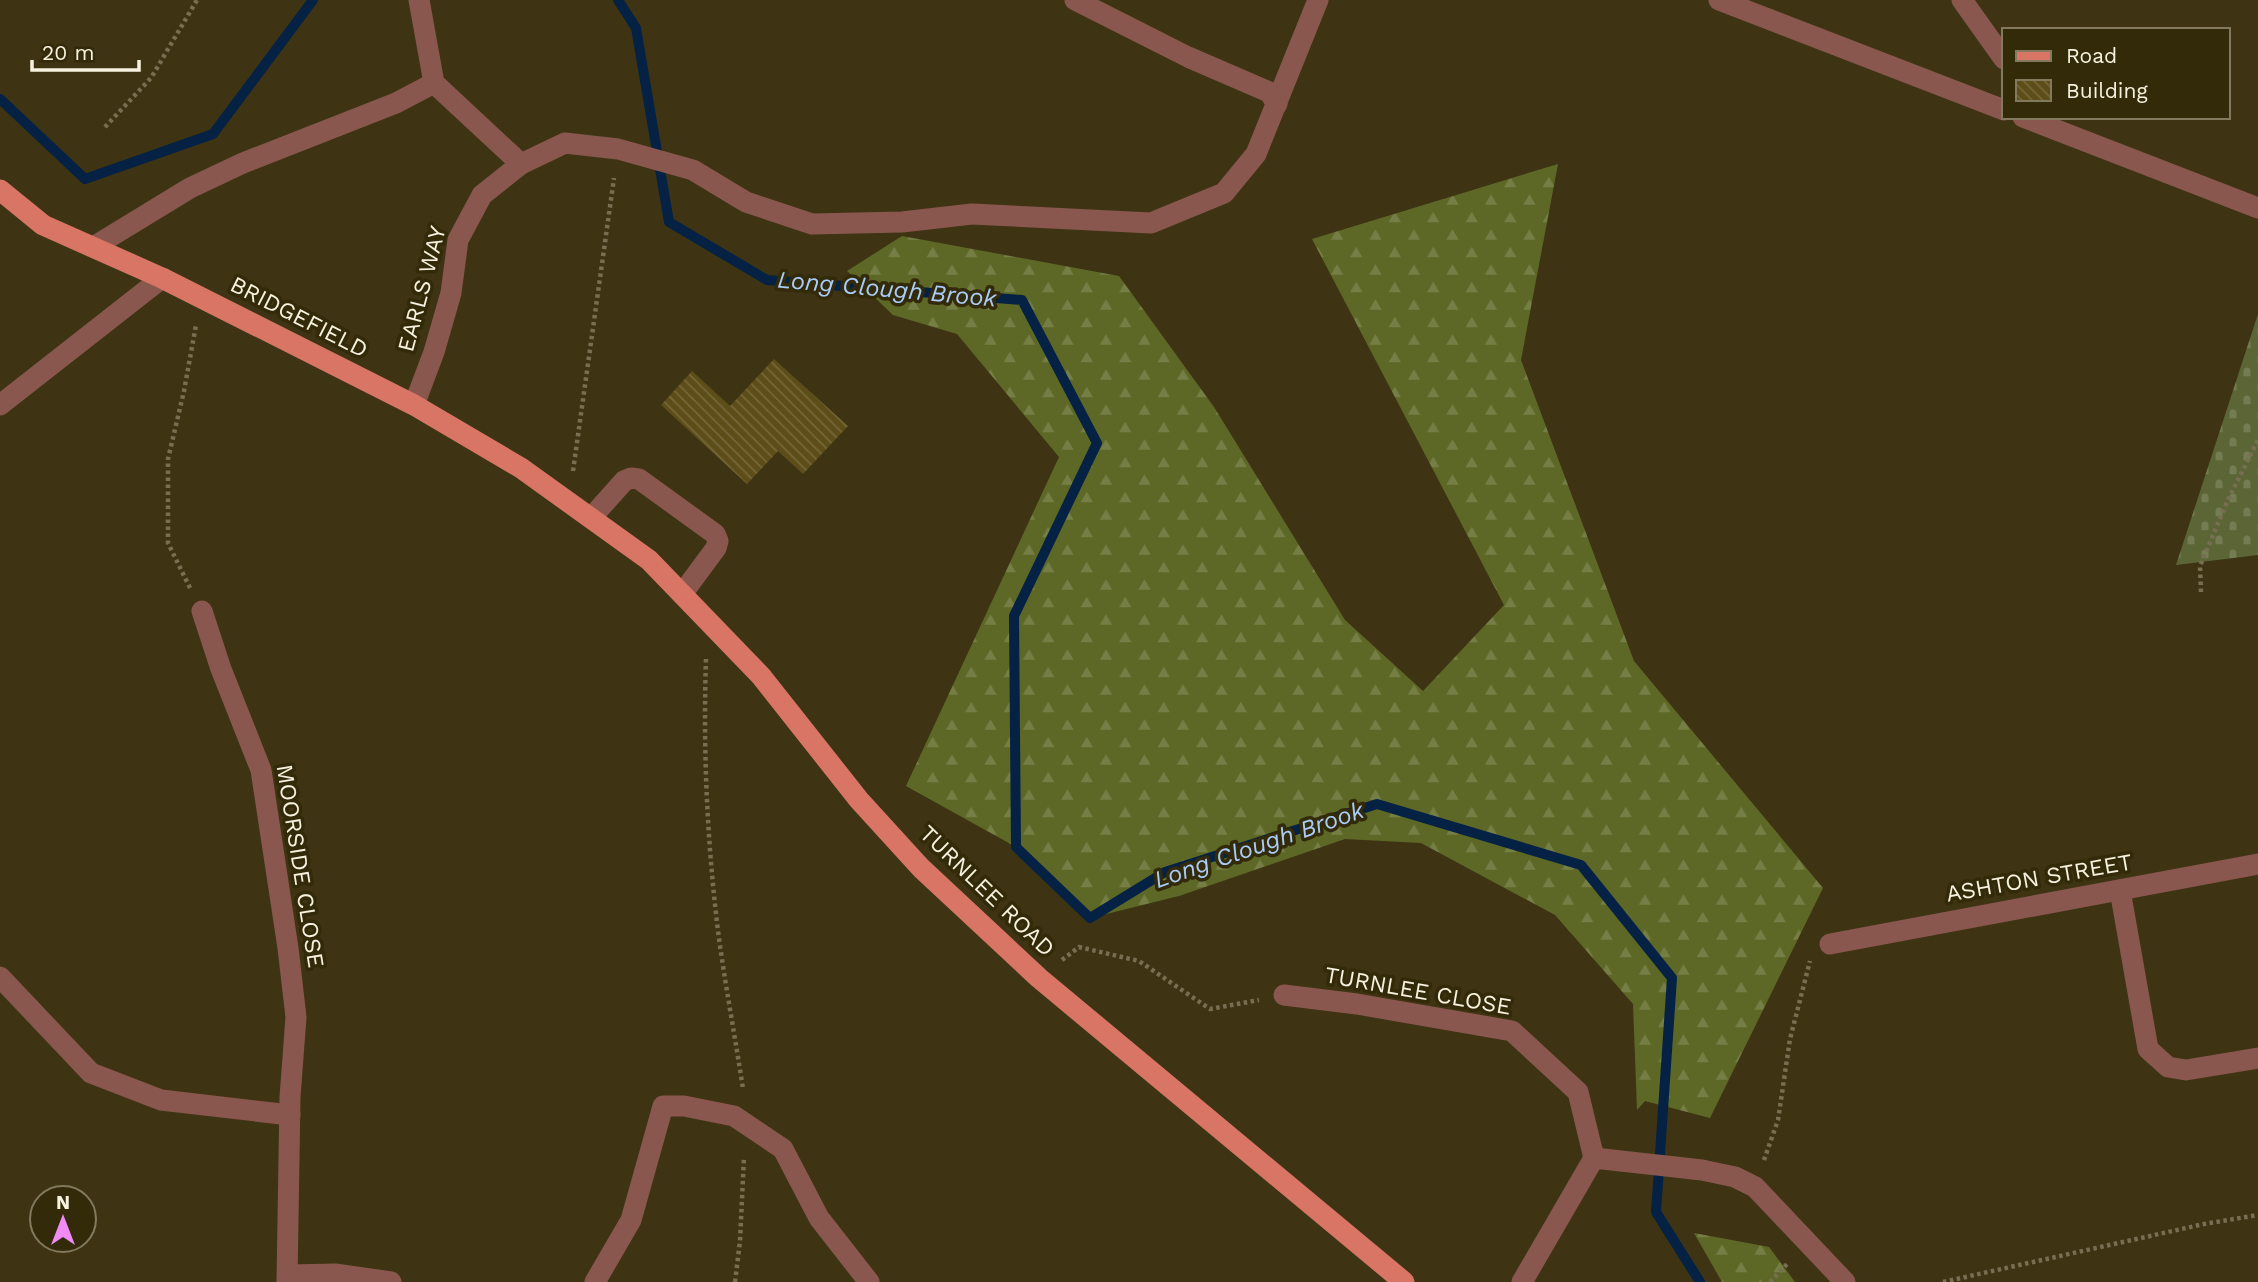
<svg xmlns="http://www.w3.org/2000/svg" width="2258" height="1282" font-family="'Work Sans',sans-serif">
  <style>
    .forest { fill: url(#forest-firs) }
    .cemetery { fill: url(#cemetery-stones) }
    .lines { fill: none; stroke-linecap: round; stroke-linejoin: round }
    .stream { stroke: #052244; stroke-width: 10 }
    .building { fill: url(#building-back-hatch) }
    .path { stroke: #786f53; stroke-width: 4.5; stroke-dasharray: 3.5 3.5; stroke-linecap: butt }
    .minor { stroke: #89574e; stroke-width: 21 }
    .major { stroke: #d97564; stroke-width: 21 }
    .labels { text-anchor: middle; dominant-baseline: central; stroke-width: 7; stroke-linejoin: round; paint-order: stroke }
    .street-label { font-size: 23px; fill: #f7f2df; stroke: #332a09 }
    .water-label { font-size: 24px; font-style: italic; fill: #a9ccf8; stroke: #332a09 }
  </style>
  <defs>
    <pattern id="forest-firs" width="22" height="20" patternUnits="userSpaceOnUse" patternTransform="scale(1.75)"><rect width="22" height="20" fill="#5d6826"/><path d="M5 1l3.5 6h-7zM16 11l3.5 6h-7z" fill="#757e45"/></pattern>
    <pattern id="cemetery-stones" width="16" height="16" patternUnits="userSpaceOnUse" patternTransform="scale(1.75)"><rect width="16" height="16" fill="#5b6535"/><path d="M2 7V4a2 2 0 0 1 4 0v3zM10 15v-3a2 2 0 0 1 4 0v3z" fill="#737c52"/></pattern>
    <pattern id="building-back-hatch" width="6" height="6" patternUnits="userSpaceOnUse" patternTransform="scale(1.75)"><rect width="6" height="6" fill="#5d4d18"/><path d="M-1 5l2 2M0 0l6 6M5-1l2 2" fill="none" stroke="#756739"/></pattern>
  </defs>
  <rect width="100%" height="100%" fill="#3e3414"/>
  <!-- forest -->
  <g class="forest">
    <polygon points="1558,164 1521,360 1634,661 1823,888 1710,1118 1645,1101 1637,1110 1633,1004 1555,915 1421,843 1345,839 1179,896 1090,918 1016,847 906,786 1059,457 957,334 893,315 847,271 902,236 1119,276 1214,407 1345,620 1423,691 1504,605 1312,239"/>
    <polygon points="1694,1233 1769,1247 1795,1282 1722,1282"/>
  </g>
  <!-- cemetery -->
  <polygon class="cemetery" points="2258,314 2258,555 2176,565"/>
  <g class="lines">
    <!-- stream -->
    <g class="stream">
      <polyline points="618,0 636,28 669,222 767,280 1022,300 1097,443 1014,616 1016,847 1090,918 1165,872 1377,804 1581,865 1672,978 1656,1212 1700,1282"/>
      <polyline points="0,99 85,179 213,134 313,0"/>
    </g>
  </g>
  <!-- building -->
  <polygon class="building" points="774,359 848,426 803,474 778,451 747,484 661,405 692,371 730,406"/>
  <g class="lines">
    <!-- path -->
    <g class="path">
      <polyline points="105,127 151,78 197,0"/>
      <polyline points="573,471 614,178"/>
      <polyline points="190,588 168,543 168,459 184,391 196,325"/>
      <polyline points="2201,592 2200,566 2227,502 2258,440"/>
      <path d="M 706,659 C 703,750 707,840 718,931 C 725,984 735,1036 743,1089"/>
      <polyline points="1062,960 1079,947 1139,961 1210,1009 1259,1000"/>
      <polyline points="1764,1160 1778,1120 1790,1039 1810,961"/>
      <polyline points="735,1282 740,1241 744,1157"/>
      <polyline points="1770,1282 1789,1262"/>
      <polyline points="1943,1282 2204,1224 2258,1215"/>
    </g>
    <!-- minor -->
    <g class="minor">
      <polyline points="419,0 434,83 521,164 565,143 618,149 693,170 746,202 812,224 902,222 972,214 1151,223 1224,193 1256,154 1318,0"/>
      <polyline points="1075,0 1188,57 1269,92 1277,104"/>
      <polyline points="1719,0 2004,110"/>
      <polyline points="1962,0 2004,59"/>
      <polyline points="2023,117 2258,208"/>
      <polyline points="95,246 190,188 243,163 396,103 434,83"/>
      <polyline points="0,405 162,278"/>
      <polyline points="414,405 434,352 451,293 458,240 482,195 521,164"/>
      <polyline points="591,518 624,481 631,478 639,479 715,534 718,541 716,548 682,594"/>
      <polyline points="202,611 221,669 261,770 288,948 296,1017 290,1097 287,1282"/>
      <polyline points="2120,890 2148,1049 2168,1067 2186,1070 2258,1058"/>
      <polyline points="1830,944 2258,864"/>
      <polyline points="0,977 91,1073 161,1100 290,1115"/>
      <polyline points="1284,995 1357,1004 1512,1031 1578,1092 1594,1158"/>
      <polyline points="289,1275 335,1274 391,1282"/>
      <polyline points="595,1282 631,1220 663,1106 684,1106 734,1116 783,1149 819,1218 869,1282"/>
      <polyline points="1522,1282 1594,1158 1702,1170 1735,1177 1755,1187 1845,1282"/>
    </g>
    <!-- major -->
    <polyline class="major" points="0,190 43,225 162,278 414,405 521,468 649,560 761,676 859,800 921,868 1039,978 1404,1282"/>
  </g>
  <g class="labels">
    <!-- street labels -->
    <g class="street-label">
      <text transform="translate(422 289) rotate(-75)">EARLS WAY</text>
      <text transform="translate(299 317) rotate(27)">BRIDGEFIELD</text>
      <text transform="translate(300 866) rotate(81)">MOORSIDE CLOSE</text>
      <text transform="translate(2039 878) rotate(-10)">ASHTON STREET</text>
      <text transform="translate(987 891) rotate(44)">TURNLEE ROAD</text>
      <text transform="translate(1418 991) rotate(10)">TURNLEE CLOSE</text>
    </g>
    <!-- water labels -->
    <g class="water-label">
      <text transform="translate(887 289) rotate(5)">Long Clough Brook</text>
      <text transform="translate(1259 845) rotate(-19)">Long Clough Brook</text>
    </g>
  </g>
  <!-- legend -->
  <rect x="2002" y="28" width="228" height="91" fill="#332a09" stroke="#817a5f" stroke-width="2"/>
  <rect x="2016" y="51" width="35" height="10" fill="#d97564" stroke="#817a5f" stroke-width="2"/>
  <text x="2066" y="63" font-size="21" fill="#f7f2df">Road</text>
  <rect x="2016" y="80" width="35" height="21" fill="url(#building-back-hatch)" stroke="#817a5f" stroke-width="2"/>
  <text x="2066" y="98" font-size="21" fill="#f7f2df">Building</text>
  <!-- north arrow -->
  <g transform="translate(63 1219)"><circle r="33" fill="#332a09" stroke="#817a5f" stroke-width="2"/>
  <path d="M0-5L12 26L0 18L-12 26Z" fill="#f08bf5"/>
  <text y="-10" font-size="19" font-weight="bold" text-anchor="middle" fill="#f7f2df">N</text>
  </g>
  <!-- scale -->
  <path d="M32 60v10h107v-10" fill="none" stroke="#f7f2df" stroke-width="3.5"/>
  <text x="42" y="60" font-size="21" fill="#f7f2df" stroke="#332a09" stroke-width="5" paint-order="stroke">20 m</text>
</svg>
